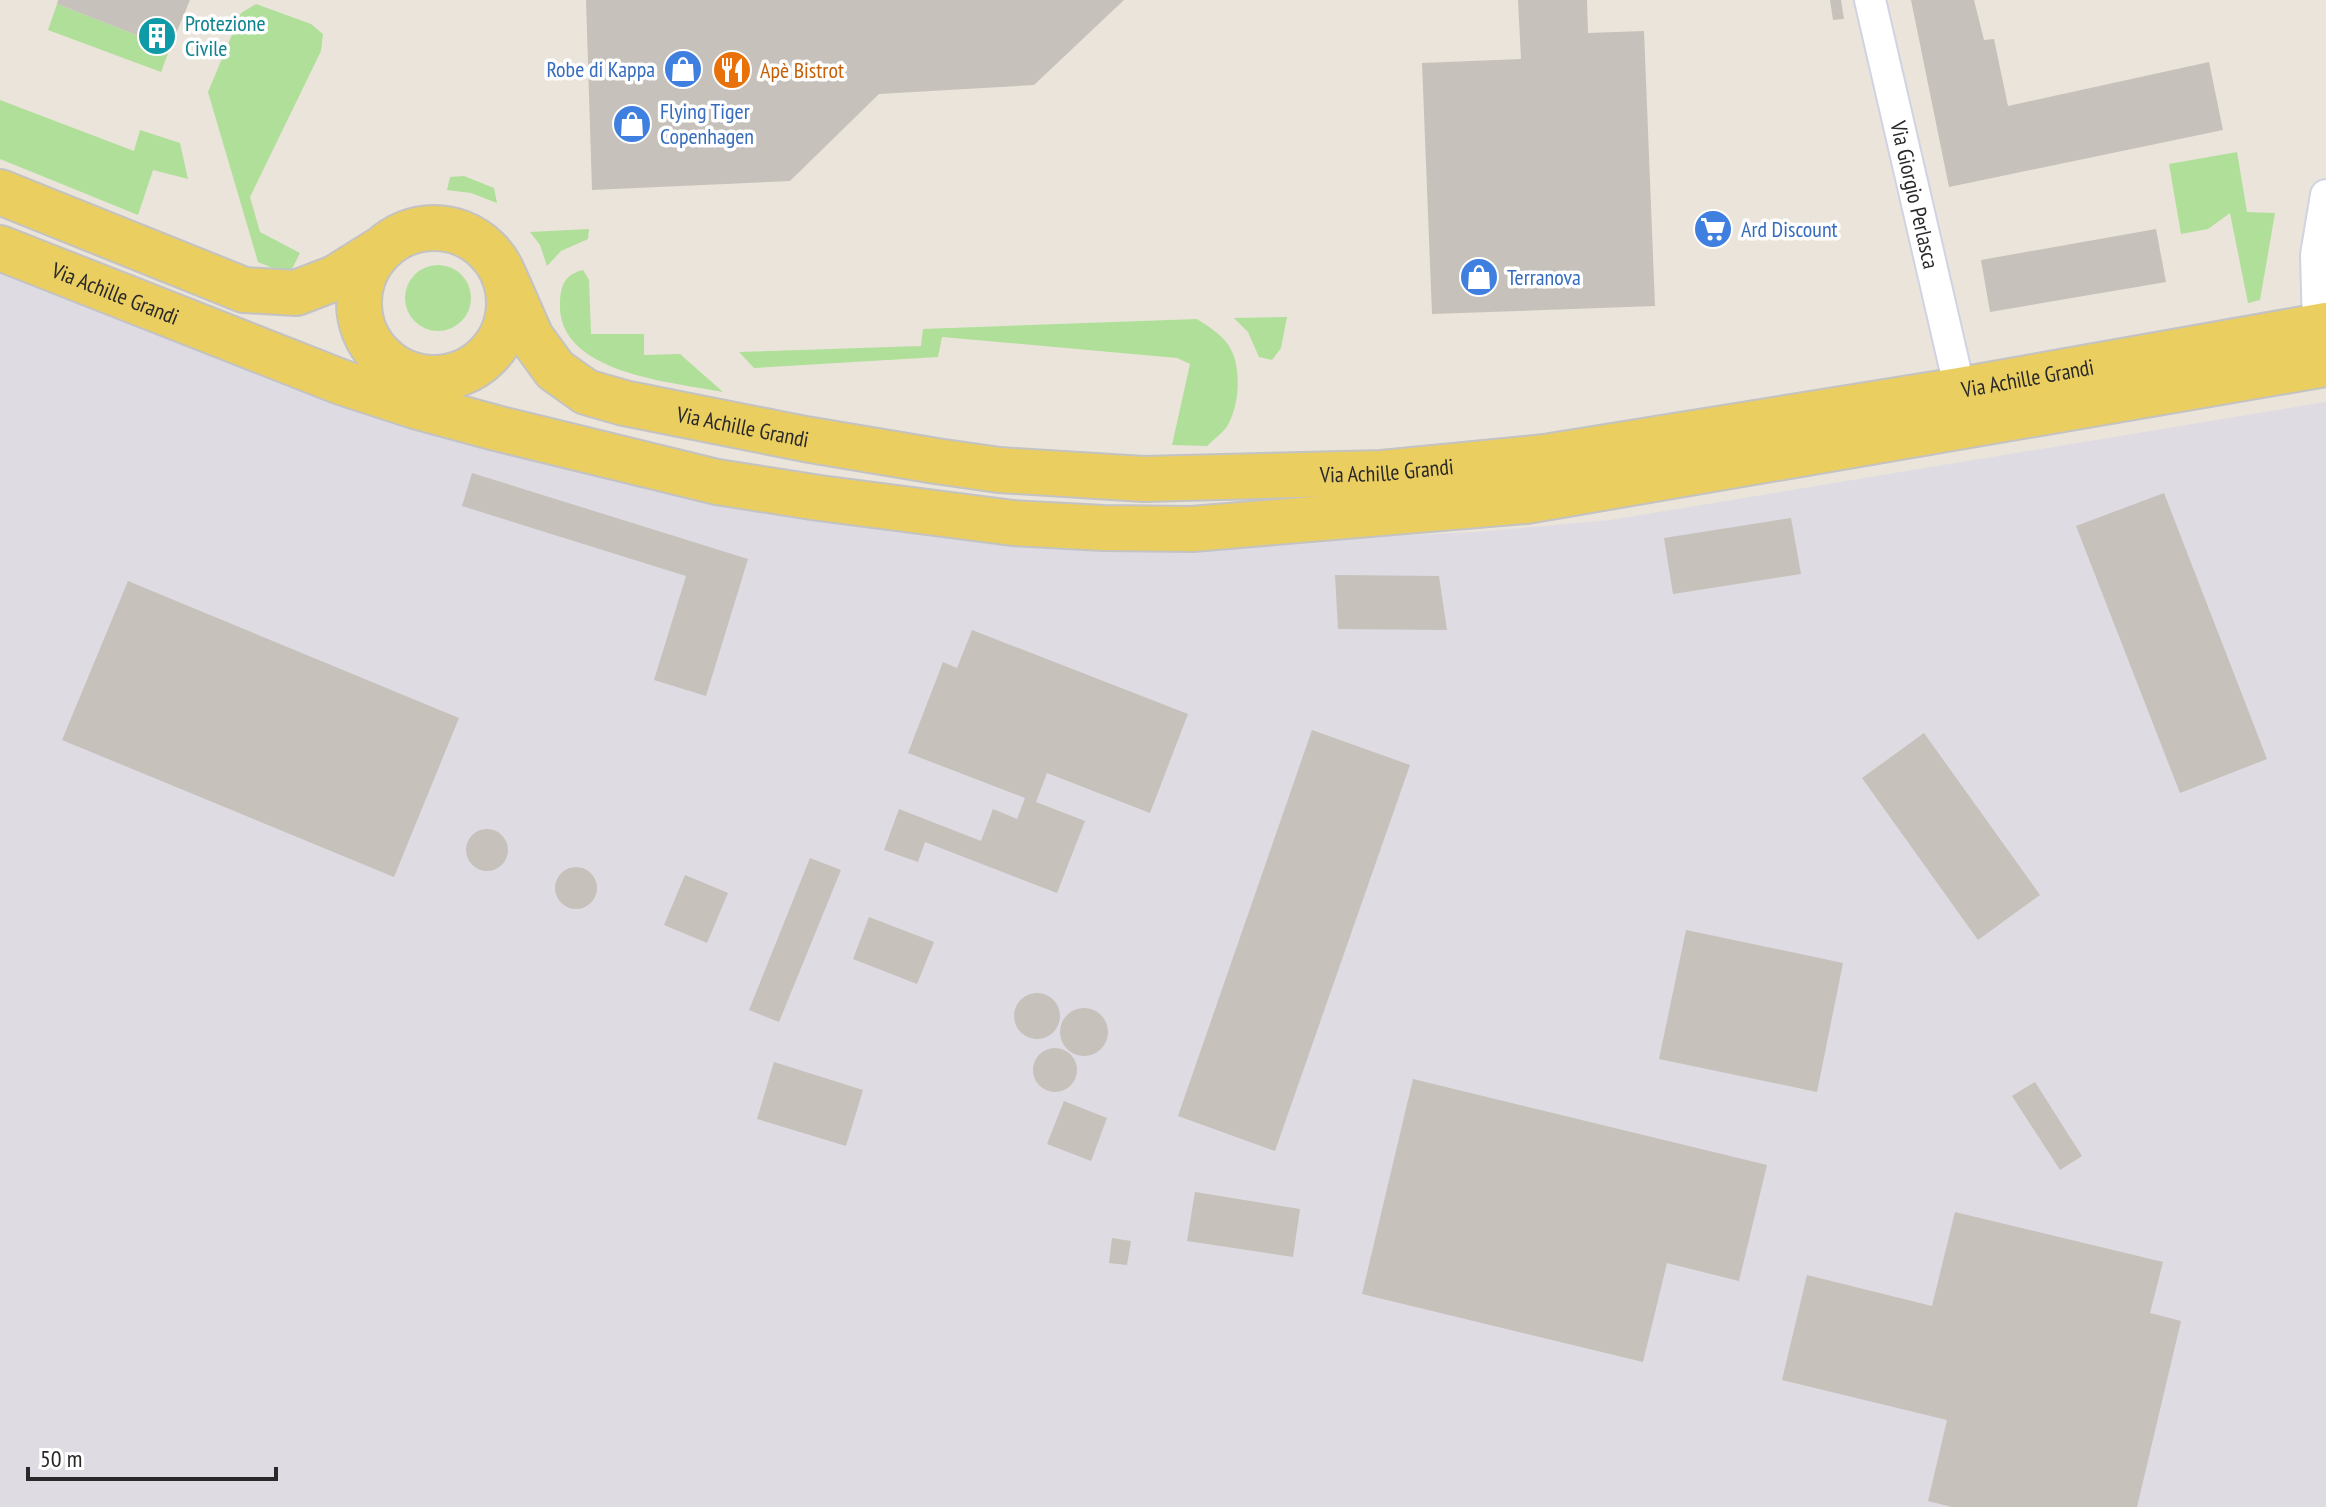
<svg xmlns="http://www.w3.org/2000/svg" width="2326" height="1507" font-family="'PT Sans Narrow',sans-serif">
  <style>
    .industrial { fill: #dedbe3 }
    .green { fill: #afdf99 }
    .building { fill: #c6c1ba }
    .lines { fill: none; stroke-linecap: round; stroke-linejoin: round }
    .street-casing { stroke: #d0d3e1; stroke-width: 34 }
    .primary-casing { stroke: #c3c3c3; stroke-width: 48 }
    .street { stroke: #fff; stroke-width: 30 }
    .primary { stroke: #ebce60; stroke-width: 44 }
    .labels { text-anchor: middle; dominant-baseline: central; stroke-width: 7; stroke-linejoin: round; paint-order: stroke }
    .culture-label { font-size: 22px; fill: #0d838f; stroke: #fff; text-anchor: start }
    .shop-label { font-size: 22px; fill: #366cbe; stroke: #fff; text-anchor: start }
    .food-label { font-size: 22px; fill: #c56008; stroke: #fff; text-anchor: start }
    .street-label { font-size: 22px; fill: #292929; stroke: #fff }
  </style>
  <rect width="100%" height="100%" fill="#ebe4db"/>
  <!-- industrial -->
  <polygon class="industrial" points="0,259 479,446 811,519 1154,546 1476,532 1610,520 2326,402 2326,1507 0,1507"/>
  <!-- green -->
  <g class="green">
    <polygon points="57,4 170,48 161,72 48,30"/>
    <polygon points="256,4 311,24 323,34 321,51 250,197 260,232 300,253 289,275 258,262 208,92 241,13"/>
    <polygon points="0,100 134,151 140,130 180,143 188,179 153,170 138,215 0,159"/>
    <polygon points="2237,152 2247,212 2275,213 2260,300 2248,303 2230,213 2208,229 2181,234 2169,164"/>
    <polygon points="464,176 494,188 497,203 471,193 447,190 450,177"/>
    <polygon points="589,229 588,239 561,251 547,266 540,245 530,232"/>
    <circle cx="438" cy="298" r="33"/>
    <path d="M 583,270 L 589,280 L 591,334 L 644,334 L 644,355 L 680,354 L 723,392 C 673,382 555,374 560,301 C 561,284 566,274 583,270 Z"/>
    <polygon points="1287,317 1281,348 1272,360 1259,357 1248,332 1234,318"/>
    <path d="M 1197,319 C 1208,326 1219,333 1227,343 C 1243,364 1240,407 1226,428 C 1221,434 1213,440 1207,446 L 1172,445 L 1190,364 L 1177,358 L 942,337 L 938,357 L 754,368 L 739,352 L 921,346 L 923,329 Z"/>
  </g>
  <!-- building -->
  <g class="building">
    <polygon points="58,0 190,0 170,48 57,4"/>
    <polygon points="586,0 1124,0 1034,85 879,94 790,181 592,190"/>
    <polygon points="1518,0 1587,0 1588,33 1644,31 1655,306 1432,314 1422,63 1521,59"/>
    <polygon points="1830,0 1841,0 1844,19 1833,20"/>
    <polygon points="1911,0 1974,0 1984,40 1994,39 2008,106 2209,62 2223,130 1949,187"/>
    <polygon points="2156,229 2166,282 1990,312 1981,260"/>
    <polygon points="472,473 748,559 706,696 654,680 686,576 462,506"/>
    <polygon points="2164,493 2267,759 2180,793 2076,526"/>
    <polygon points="1791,518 1801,574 1673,594 1664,538"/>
    <polygon points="1335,575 1439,576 1447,630 1338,629"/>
    <polygon points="128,581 459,718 394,877 62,740"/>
    <polygon points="972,630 1188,714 1150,813 1047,773 1036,802 1085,821 1057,893 925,842 918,862 884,850 899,809 981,841 993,809 1017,819 1025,798 908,753 943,662 957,668"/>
    <polygon points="1312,730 1410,765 1275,1151 1178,1116"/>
    <polygon points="1924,733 2040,895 1978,940 1862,778"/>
    <circle cx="487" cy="850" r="21"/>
    <polygon points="810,858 841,870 779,1022 749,1010"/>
    <circle cx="576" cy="888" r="21"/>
    <polygon points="685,875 728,893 707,943 664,925"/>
    <polygon points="869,917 934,942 917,984 853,959"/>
    <polygon points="1686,930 1843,963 1817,1092 1659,1059"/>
    <circle cx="1037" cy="1016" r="23"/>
    <circle cx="1084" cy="1032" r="24"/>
    <circle cx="1055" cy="1070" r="22"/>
    <polygon points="774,1062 863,1090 846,1146 757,1119"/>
    <polygon points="1413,1079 1767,1165 1739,1281 1667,1263 1643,1362 1362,1294"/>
    <polygon points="2035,1082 2082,1156 2060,1170 2012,1096"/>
    <polygon points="1064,1101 1107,1118 1091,1161 1047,1144"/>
    <polygon points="1195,1192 1300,1209 1293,1257 1187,1241"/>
    <polygon points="1955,1212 2163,1262 2150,1313 2181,1321 2137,1507 1952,1507 1928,1501 1947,1420 1782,1380 1807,1275 1932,1306"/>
    <polygon points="1112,1238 1131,1241 1127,1265 1109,1263"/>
  </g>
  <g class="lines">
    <defs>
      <g id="street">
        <path id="s1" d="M 1870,0 L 1960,390"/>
        <polyline points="2318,326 2316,255 2326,195"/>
      </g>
      <g id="primary">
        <polyline points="0,192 244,290 296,293 335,278 378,251"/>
        <circle cx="434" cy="303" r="75"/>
        <path id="s2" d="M 0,248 L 341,382 L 415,406 L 496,428 L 717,482 L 819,498 L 1013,523 L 1103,528 L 1192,529 L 1526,501 L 2326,364"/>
        <path id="s3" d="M 505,278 L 531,337 L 555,370 L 586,392 L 624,403 L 805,439 L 936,461 L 999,470 L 1144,479 L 1382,473 L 1545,457 L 1960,390 L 2326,325"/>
      </g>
    </defs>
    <!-- street casing -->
    <use href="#street" class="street-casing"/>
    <!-- primary casing -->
    <use href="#primary" class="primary-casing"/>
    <!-- street -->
    <use href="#street" class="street"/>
    <!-- primary -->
    <use href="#primary" class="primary"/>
  </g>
  <!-- icons -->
  <defs>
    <symbol id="building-disc" viewBox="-11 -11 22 22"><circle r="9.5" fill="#0f9aa8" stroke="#fff"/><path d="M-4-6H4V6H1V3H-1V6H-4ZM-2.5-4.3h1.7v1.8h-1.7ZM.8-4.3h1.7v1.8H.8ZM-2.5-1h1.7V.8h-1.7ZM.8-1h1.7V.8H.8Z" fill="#fff"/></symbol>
    <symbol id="shop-disc" viewBox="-11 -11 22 22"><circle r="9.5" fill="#3f7fe0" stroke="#fff"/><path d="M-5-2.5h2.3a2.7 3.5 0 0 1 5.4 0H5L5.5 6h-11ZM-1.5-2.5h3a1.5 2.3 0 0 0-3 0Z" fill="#fff"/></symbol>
    <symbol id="restaurant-disc" viewBox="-11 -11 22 22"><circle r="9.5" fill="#e8710a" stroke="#fff"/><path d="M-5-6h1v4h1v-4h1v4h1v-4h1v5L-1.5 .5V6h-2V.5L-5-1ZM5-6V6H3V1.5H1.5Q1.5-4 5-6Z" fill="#fff"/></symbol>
    <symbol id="supermarket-disc" viewBox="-11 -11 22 22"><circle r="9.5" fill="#3f7fe0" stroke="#fff"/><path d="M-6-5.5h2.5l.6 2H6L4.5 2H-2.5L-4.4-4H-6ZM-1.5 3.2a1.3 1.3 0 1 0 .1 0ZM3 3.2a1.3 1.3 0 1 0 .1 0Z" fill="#fff"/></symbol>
  </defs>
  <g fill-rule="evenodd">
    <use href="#building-disc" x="135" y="14" width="44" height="44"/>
    <use href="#shop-disc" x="661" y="47" width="44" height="44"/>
    <use href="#restaurant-disc" x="710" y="48" width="44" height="44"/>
    <use href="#shop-disc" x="610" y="102" width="44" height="44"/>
    <use href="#supermarket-disc" x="1691" y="207" width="44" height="44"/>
    <use href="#shop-disc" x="1457" y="255" width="44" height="44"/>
  </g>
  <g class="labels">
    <!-- culture labels -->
    <g class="culture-label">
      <text x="185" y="23">Protezione<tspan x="185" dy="25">Civile</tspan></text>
    </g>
    <!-- shop labels -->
    <g class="shop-label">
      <text x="655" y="69" text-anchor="end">Robe di Kappa</text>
      <text x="660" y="111">Flying Tiger<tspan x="660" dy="25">Copenhagen</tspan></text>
      <text x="1741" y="229">Ard Discount</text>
      <text x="1507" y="277">Terranova</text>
    </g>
    <!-- food labels -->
    <g class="food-label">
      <text x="760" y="70">Apè Bistrot</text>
    </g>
    <!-- street labels -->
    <g class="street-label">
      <text stroke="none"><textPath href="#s1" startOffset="200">Via Giorgio Perlasca</textPath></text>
      <text stroke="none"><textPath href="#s2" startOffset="124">Via Achille Grandi</textPath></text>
      <text stroke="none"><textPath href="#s3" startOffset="1600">Via Achille Grandi</textPath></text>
      <text stroke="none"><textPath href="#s3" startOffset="304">Via Achille Grandi</textPath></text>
      <text stroke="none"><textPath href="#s3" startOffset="952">Via Achille Grandi</textPath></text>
    </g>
  </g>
  <!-- scale -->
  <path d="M28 1467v12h248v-12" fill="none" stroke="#292929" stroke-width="4"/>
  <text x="40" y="1467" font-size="24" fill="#292929" stroke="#ffffff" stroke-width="6" paint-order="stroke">50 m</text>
</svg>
